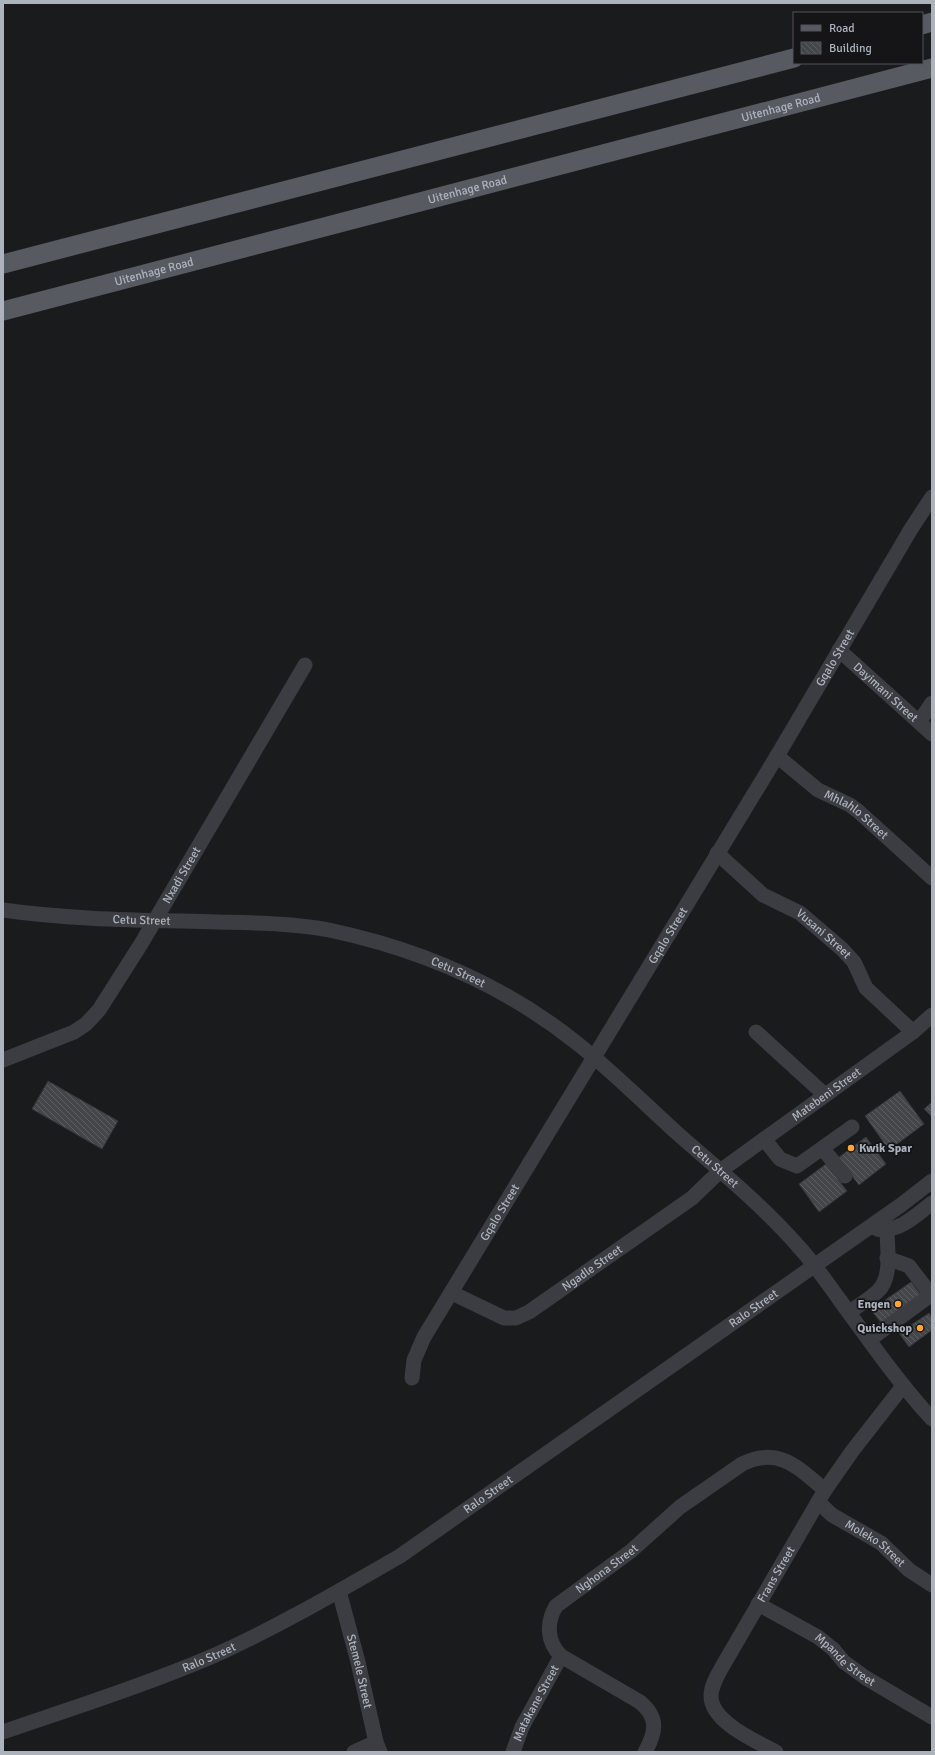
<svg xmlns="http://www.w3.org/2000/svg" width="935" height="1755" font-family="Signika,sans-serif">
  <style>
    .building { fill: url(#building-back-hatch); stroke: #343539 }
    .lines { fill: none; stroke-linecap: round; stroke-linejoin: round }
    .minor { stroke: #3b3d42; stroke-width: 15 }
    .major { stroke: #575a61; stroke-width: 19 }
    .poi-dot { fill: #fda732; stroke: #151518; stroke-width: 1.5 }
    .labels { text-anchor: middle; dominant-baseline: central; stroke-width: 3.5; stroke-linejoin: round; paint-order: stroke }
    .street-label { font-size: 12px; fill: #acb3bd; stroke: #151518 }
    .poi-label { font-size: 12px; font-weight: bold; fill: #acb3bd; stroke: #151518; text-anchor: end }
  </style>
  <defs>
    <pattern id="building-back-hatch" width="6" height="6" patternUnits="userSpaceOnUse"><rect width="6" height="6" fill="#44464a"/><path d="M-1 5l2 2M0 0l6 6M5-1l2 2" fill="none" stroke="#5c5e62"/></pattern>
  </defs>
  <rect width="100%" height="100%" fill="#1a1b1d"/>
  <!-- building -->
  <g class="building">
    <polygon points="48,1081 118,1121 102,1149 32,1109"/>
    <polygon points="900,1091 924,1124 889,1150 865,1116"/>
    <polygon points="932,1102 932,1117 924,1109"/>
    <polygon points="866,1137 886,1164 859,1185 838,1158"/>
    <polygon points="826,1164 847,1191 819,1212 799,1184"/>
    <polygon points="911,1282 921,1295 882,1324 871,1310"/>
    <polygon points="929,1313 932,1318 932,1330 909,1347 899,1333"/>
  </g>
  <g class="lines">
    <!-- minor -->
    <g class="minor">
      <path id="s1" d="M 839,650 L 932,734"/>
      <polyline points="919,722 932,703"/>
      <path id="s2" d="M 777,756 L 818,790 L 850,805 L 858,811 L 932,878"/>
      <path id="s3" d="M 717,853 L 763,895 L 800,913 L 842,949 L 854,962 L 866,988 L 913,1032"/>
      <path id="s4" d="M 3,910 C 73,920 146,920 217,922 C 254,923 293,923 329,930 C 419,949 506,986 578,1044 C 613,1072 645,1104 678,1134 C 719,1170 762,1205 798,1246 C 813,1262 826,1281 839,1299 C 869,1340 898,1382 932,1419"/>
      <polyline points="756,1032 825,1095"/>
      <path id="s5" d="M 3,1060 L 74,1032 L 86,1024 L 99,1010 L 141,944 L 305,665"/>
      <polyline points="764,1139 780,1159 797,1166 852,1127"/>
      <polyline points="823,1149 845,1176"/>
      <path d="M 877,1229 C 899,1233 916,1215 932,1203"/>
      <path id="s6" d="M 452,1293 L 504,1318 L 516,1318 L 529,1312 L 692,1198 L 720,1171 L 913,1032 L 932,1015"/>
      <path d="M 849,1312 C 858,1306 868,1300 877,1292 C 893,1278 887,1249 887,1230"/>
      <polyline points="869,1340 931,1295 909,1266 887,1258"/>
      <path id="s7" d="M 412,1378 L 414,1360 L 424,1337 L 777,756 L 911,529 L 932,497"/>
      <path id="s8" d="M 818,1502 L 832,1515 L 881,1543 L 909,1570 L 932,1585"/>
      <path id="s9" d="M 339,1591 L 358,1662 L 376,1742 L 380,1752"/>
      <path id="s10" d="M 758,1604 L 818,1637 L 833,1649 L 844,1662 L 866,1678 L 932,1717"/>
      <path id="s11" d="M 3,1732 C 73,1708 145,1685 213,1656 C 278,1627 339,1591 400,1556 L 901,1205 L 932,1181"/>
      <polyline points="354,1752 376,1742"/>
      <path id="s12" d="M 513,1752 L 522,1727 L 561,1656"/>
      <path id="s13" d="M 645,1752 C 656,1732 659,1718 640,1702 L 561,1656 C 547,1642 546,1623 556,1606 L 631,1551 L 680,1507 L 742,1464 C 779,1446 797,1467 825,1490"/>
      <path id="s14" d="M 776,1752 C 756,1741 711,1722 711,1696 C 711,1686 717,1676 722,1667 L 825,1490 L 853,1450 L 903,1386"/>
    </g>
    <!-- major -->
    <g class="major">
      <polyline points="922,25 932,22"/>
      <polyline points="3,264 794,58"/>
      <path id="s15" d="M 3,311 L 932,68"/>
    </g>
  </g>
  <!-- markers -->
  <g class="poi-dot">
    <circle cx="851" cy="1148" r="4"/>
    <circle cx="898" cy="1304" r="4"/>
    <circle cx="920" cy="1328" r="4"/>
  </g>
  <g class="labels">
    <!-- street labels -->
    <g class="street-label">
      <text stroke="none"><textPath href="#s15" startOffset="804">Uitenhage Road</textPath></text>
      <text stroke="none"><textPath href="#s15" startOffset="480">Uitenhage Road</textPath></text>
      <text stroke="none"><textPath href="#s15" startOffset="156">Uitenhage Road</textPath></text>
      <text stroke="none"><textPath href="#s7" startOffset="837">Gqalo Street</textPath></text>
      <text stroke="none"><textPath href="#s1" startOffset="63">Dayimani Street</textPath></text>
      <text stroke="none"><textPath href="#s2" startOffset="99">Mhlahlo Street</textPath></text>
      <text stroke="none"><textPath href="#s5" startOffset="268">Nxadi Street</textPath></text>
      <text stroke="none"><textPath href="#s4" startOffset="139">Cetu Street</textPath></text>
      <text stroke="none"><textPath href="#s3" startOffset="135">Vusani Street</textPath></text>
      <text stroke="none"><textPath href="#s7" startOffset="513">Gqalo Street</textPath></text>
      <text stroke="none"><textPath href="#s4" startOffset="463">Cetu Street</textPath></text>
      <text stroke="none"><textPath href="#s6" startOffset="453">Matebeni Street</textPath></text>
      <text stroke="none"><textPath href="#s4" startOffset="787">Cetu Street</textPath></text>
      <text stroke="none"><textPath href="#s7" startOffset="189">Gqalo Street</textPath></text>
      <text stroke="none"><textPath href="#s6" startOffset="161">Ngadle Street</textPath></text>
      <text stroke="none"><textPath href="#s11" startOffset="867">Ralo Street</textPath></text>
      <text stroke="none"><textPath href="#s11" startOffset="543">Ralo Street</textPath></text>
      <text stroke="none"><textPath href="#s8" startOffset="71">Moleko Street</textPath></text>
      <text stroke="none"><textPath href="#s13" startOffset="265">Nghona Street</textPath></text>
      <text stroke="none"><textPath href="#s14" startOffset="228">Frans Street</textPath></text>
      <text stroke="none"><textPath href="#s11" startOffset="219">Ralo Street</textPath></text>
      <text stroke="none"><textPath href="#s10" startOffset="104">Mpande Street</textPath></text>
      <text stroke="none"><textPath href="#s9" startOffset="83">Stemele Street</textPath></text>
      <text stroke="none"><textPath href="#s12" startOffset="54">Matakane Street</textPath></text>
    </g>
    <!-- poi labels -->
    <g class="poi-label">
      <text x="859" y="1148" text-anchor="start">Kwik Spar</text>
      <text x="890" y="1304">Engen</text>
      <text x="912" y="1328">Quickshop</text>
    </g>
  </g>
  <!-- border -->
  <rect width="935" height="1755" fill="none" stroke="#acb3bd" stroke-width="8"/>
  <!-- legend -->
  <rect x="793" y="12" width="130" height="52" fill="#151518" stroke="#51545a"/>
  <rect x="801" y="25" width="20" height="6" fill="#575a61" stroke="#51545a"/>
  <text x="829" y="32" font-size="12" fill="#acb3bd">Road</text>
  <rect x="801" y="42" width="20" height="12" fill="url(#building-back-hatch)" stroke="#51545a"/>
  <text x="829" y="52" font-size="12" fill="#acb3bd">Building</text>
</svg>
